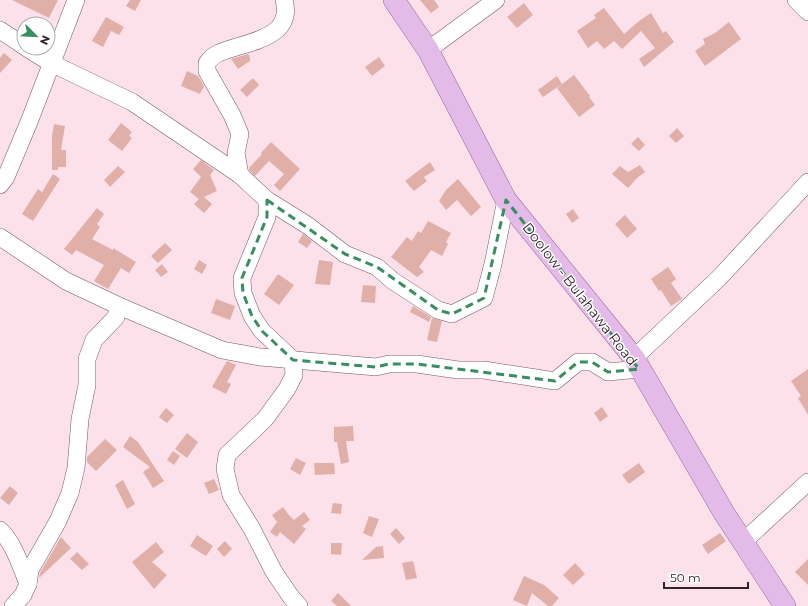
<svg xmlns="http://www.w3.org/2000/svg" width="808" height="606" font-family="Montserrat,sans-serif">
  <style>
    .building { fill: #e0afa7 }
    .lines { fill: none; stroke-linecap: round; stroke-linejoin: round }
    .minor-casing { stroke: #735761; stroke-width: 18 }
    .major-casing { stroke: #9a689d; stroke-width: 22 }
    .minor { stroke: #fff; stroke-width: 17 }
    .major { stroke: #e4bae9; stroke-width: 21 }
    .marked { fill: none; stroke: #388d61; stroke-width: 3; stroke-dasharray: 8 5; stroke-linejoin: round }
    .labels { text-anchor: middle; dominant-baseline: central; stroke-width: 3; stroke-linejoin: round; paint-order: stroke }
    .street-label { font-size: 14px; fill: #312429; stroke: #fff }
  </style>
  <rect width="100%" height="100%" fill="#fce1ea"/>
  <!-- building -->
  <g class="building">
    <polygon points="12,0 58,0 49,18"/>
    <polygon points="130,0 141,0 135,11 126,6"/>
    <polygon points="420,0 434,0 439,7 431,13"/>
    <polygon points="524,3 533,15 517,28 507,17"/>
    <polygon points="604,8 624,34 639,21 651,13 663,33 666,31 674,42 644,67 639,59 655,48 641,31 622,49 614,41 604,49 597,41 588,48 577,31 596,18 594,15"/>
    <polygon points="106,17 124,27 119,35 111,31 103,47 92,41"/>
    <polygon points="729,22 741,39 705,66 695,51 705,44 703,39 715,33"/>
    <polygon points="4,53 12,60 0,73 0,58"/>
    <polygon points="248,54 250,57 250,61 238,69 231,59"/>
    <polygon points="379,57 385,66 372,76 365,67"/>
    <polygon points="187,71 198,76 204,86 200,94 181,86"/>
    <polygon points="574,75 590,96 589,97 595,105 579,117 557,88"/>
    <polygon points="557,76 562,84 543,97 538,90"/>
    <polygon points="253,78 259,85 247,97 240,90"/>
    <polygon points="121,123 132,132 129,136 132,138 122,151 108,140"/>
    <polygon points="54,124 65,126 61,150 66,150 66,167 58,167 58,170 52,170 52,136"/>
    <polygon points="677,128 684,136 676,143 669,136"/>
    <polygon points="638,137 645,145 639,151 631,144"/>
    <polygon points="271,142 300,169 280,191 274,185 284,174 269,161 255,176 249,170 249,168 262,154 261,153"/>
    <polygon points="201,160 214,170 210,175 217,191 204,197 212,204 204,213 194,204 199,199 190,192 201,177 193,169"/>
    <polygon points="430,162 435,170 424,177 427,181 414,191 405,181"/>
    <polygon points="640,165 645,172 637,178 628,188 612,174 620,166 628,172"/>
    <polygon points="118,166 125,172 110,187 104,180"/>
    <polygon points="53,174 60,179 33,221 22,214 38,189 42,192"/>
    <polygon points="458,179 481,207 471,216 457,200 446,210 439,201 446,190"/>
    <polygon points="97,208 104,214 97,224 100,227 92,239 113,250 113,248 136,262 129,273 121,268 108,289 94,281 104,265 76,250 72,255 64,249"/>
    <polygon points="573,209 579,218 572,223 566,214"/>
    <polygon points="625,215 637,229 627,238 615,224"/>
    <polygon points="428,221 451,233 446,242 448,244 442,256 431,250 419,267 424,272 417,277 391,257 407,237 412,241 418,231 421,233"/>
    <polygon points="303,234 312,241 307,248 298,242"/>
    <polygon points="165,243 172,250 158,263 151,256"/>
    <polygon points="199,260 207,265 202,274 194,269"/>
    <polygon points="319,260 333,262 330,285 315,284"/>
    <polygon points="162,264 168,272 161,277 155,270"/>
    <polygon points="668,267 676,279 671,283 682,299 671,306 661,290 659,291 651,279"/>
    <polygon points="278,274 294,285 279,305 264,294"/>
    <polygon points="363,285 376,286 375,303 361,302"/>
    <polygon points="216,299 235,306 230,320 211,313"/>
    <polygon points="413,306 431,317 429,322 410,312"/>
    <polygon points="432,318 442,321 437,342 427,340"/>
    <polygon points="227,361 236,365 227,382 231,384 226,394 212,387"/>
    <polygon points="808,369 808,415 798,398 801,396 791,381"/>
    <polygon points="602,407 608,416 600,422 594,413"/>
    <polygon points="166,408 174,415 167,423 159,417"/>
    <polygon points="353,426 354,441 346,441 349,462 341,464 337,442 334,442 334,427"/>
    <polygon points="187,433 198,442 187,458 175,449"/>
    <polygon points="130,436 138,442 164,481 153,488 143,472 150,467 123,447"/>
    <polygon points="105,439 117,450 96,471 87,462 87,457"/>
    <polygon points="173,451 180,456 174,465 167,460"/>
    <polygon points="296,458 306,463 300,475 290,469"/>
    <polygon points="314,463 334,463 335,474 315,475"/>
    <polygon points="639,463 645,472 629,484 622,475"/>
    <polygon points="214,479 219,490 209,494 204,483"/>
    <polygon points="123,480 135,504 127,509 115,485"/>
    <polygon points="10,486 18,493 9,505 0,498"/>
    <polygon points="333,503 342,504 341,514 331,513"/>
    <polygon points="283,507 288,514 294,520 304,512 310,520 302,526 306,529 294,544 280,532 277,537 270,532 277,522 272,515"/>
    <polygon points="369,516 379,519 372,537 363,533"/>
    <polygon points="396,528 405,538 399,544 390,534"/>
    <polygon points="720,533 726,541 708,554 702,545"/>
    <polygon points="197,535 213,546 206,556 190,546"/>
    <polygon points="61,537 71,548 39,578 40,573"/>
    <polygon points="225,541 232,549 224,557 217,549"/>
    <polygon points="156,542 164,552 152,562 167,575 154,589 132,562"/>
    <polygon points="331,543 342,543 341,555 331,554"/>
    <polygon points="383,546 384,558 362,560 376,547"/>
    <polygon points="77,552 89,564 82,570 70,559"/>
    <polygon points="808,559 808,585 795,572"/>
    <polygon points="413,561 417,578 406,580 402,563"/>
    <polygon points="575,563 585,574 573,585 563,575"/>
    <polygon points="524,576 544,585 559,598 552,606 548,606 532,593 527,606 513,600"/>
    <polygon points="338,593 351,606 337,606 331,601"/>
  </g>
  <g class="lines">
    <defs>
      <g id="minor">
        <polyline points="796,0 808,12"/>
        <polyline points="0,30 24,46"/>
        <polyline points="27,48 51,63 132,102 240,175 267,200 307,225 345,254 377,267 393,281 438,310 452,314 484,298 493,264 506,200"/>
        <polyline points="428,50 496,0"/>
        <path d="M 240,175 L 236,153 L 240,134 L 232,115 L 207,71 L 207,63 C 210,59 214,55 219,53 C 243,42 295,40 284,0"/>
        <polyline points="0,185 6,177 29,122 76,0"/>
        <polyline points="267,200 267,217 242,278 243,293 252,316 262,331 293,360 294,375 287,389 265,419 227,455 225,469 231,495 252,529 274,572 291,597 299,606"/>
        <polyline points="0,237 66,281 119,306 222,350 260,357 376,367 389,364 417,364 458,370 484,370 555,381 578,362 592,362 608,372 639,369"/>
        <polyline points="634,358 719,278 808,182"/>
        <path d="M 0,530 C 14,543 21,567 28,584"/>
        <polyline points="743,542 808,482"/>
        <polyline points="13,606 23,595 28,584 30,570 58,521 70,493 76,468 80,419 87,385 87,359 94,340 116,317 119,306"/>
      </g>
      <polyline id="major" points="394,0 428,50 506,200 634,358 724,513 785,606"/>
    </defs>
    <!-- minor casing -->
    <use href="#minor" class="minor-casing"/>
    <!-- major casing -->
    <use href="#major" class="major-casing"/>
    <!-- minor -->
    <use href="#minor" class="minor"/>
    <!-- major -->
    <use href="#major" class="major"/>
  </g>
  <!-- marked area -->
  <path class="marked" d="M 267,200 L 345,254 L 377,267 L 438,310 L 452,314 L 484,298 L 506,200 L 639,369 L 608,372 L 592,362 L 578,362 L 555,381 L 417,364 L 389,364 L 376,367 L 293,360 L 262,331 L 252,316 L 243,293 L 242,278 L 267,217 Z"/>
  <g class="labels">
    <!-- street labels -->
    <g class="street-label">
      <text transform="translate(580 294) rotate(52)">Doolow - Bulahawa Road</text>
    </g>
  </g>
  <!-- north arrow -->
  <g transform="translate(36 36) rotate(114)"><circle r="19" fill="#ffffff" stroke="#ada7a9"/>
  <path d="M0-3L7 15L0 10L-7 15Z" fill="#388d61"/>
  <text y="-6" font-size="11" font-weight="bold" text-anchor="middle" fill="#312429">N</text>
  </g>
  <!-- scale -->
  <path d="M664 582v6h84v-6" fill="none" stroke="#312429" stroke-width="2"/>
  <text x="670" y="582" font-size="12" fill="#312429" stroke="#ffffff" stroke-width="3" paint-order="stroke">50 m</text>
</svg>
